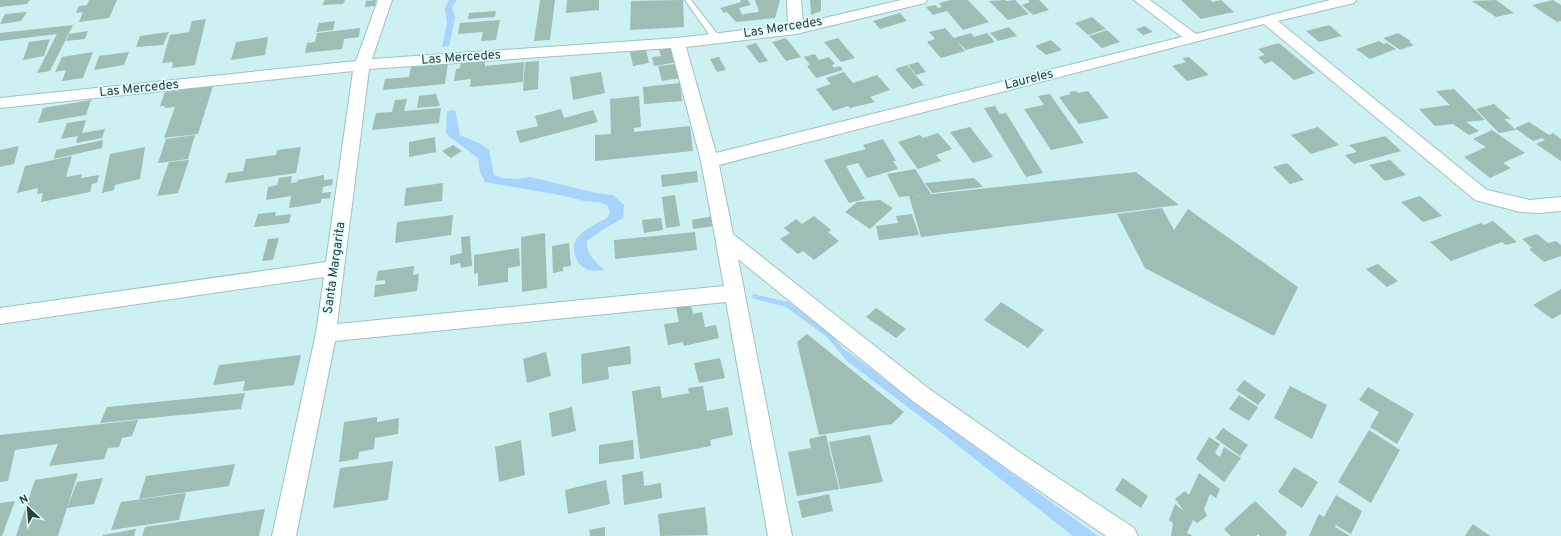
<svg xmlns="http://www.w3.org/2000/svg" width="1561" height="536" font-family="Overpass,sans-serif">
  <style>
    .water { fill: #a7d3fc }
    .building { fill: #9dbdb5 }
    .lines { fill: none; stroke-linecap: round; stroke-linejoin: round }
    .service-casing { stroke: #9ec1c2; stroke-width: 2 }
    .minor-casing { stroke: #9ec1c2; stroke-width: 2 }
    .service { fill: #fff; fill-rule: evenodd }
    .minor { fill: #fff; fill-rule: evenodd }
    .labels { text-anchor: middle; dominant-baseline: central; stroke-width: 3.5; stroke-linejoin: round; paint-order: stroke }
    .street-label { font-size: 13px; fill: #303e3f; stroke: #e0fdfe }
  </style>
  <rect width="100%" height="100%" fill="#cdf1f3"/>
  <!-- water -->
  <g class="water">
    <polygon points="449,0 457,0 452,6 455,18 449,46 442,47 447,23 445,8"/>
    <path d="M 455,110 L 460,135 L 481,144 L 489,150 L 494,175 L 502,178 L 516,179 L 530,177 L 596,193 L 613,195 L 624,205 L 623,218 L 602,230 L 587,241 C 585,253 597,264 605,270 C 600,270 594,271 589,270 C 576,267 569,247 578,237 C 585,229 597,223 607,218 L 610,213 L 608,206 L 599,202 L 584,201 L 565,196 L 485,182 L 480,172 L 478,158 L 446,134 L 447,111 Z"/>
    <polygon points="753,294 788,302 830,334 843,348 941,422 1098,536 1073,536 942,433 847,361 827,337 786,307 752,298"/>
  </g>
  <!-- building -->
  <g class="building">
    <polygon points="0,0 30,0 27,4 0,7"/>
    <polygon points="89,0 117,0 109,18 79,22 83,12 76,13 79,6 87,5"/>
    <polygon points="325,0 345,0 343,4 322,5"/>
    <polygon points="376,0 375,6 365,7 366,1"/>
    <polygon points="540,0 555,0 550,40 534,41"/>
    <polygon points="567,0 599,0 599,10 566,13"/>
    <polygon points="683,0 684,27 630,30 631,1"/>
    <polygon points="740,0 748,0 751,5 739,8 744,18 743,14 759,12 755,0 780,0 775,18 736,22 727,12 724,13 720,8 741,2"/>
    <polygon points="810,0 821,0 821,11 811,15"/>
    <polygon points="951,0 968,0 989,22 963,30 947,11 933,15 926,7 935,5 938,8 942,7 939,3"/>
    <polygon points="1005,0 1006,1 1015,0 1029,14 1008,20 989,1"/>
    <polygon points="1028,0 1039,0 1049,10 1033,15 1022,5 1030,2"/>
    <polygon points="1181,0 1210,0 1213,2 1221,0 1234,12 1201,19"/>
    <polygon points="1496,0 1514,13 1496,17 1472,1"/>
    <polygon points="1553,0 1561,5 1561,21 1557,22 1532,5"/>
    <polygon points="496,11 495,17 468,19 469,13"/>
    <polygon points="27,12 21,21 0,24 5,14"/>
    <polygon points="900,13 907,21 880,29 873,21"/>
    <polygon points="1092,17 1106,29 1088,35 1075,23"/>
    <polygon points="206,19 195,65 172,68 173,62 162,63 170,35 189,32 192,21"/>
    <polygon points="500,20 496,40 481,41 483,32 458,34 460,23"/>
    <polygon points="335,21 333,30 316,32 319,23"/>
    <polygon points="73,25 50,71 37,73 57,34 0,41 0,33"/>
    <polygon points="1329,25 1342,36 1319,42 1306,31"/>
    <polygon points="1145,26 1153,32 1143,35 1136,29"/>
    <polygon points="1009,27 1017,36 998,41 990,33"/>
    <polygon points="360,28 359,37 344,39 342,49 305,53 307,43 315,42 317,33"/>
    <polygon points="945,28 954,38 971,33 974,37 987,33 995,42 966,50 956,40 965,51 941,58 927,42 935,39 929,32"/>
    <polygon points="1107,30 1120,42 1102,48 1089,36"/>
    <polygon points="88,31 85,39 66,41 69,34"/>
    <polygon points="169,32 163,45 136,47 140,36"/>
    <polygon points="1398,33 1411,41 1409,42 1414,45 1400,50 1383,38"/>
    <polygon points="268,37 265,55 231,60 236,42"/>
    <polygon points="786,38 801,57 786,61 772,42"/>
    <polygon points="838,38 855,58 841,62 824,42"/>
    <polygon points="50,39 44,56 23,60 29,42"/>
    <polygon points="1051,40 1062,50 1046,55 1035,46"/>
    <polygon points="1379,41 1384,44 1387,43 1396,49 1370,59 1356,49"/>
    <polygon points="756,43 768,61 759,63 746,46"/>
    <polygon points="1279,43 1315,73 1294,80 1272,61 1265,64 1258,57 1265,55 1258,49"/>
    <polygon points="674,47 678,62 654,66 652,57 661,56 659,50"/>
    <polygon points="646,50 649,63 633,66 630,52"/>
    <polygon points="93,52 83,78 62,81 66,70 55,72 62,57"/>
    <polygon points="129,52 124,65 94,70 99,56"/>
    <polygon points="815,54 819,60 829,57 835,64 832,65 834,68 840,66 843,70 816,78 807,66 810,65 804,57"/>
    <polygon points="719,57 726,70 717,72 710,59"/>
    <polygon points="1189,57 1209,75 1187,81 1172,66 1186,62 1182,58"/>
    <polygon points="485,61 485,66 524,62 523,82 470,87 471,79 454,81 456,69 460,68 461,63"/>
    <polygon points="539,61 538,89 523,91 525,62"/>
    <polygon points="918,62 926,72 916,75 908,65"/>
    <polygon points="448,63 445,84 383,90 385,79 409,77 411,67"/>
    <polygon points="676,64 681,78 662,81 658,66"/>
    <polygon points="907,65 924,85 912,89 895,69"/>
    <polygon points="601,72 605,93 573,100 570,77"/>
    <polygon points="844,72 853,83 877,75 890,90 870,97 875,102 850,108 848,106 833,111 816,89 831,84 826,78"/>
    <polygon points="680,83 682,101 644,104 643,87"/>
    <polygon points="213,86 198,134 164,138 175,107 164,108 165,106 160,106 165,92"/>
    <polygon points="1454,89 1485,120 1466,122 1479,131 1469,135 1453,124 1435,126 1419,109 1450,105 1436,91"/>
    <polygon points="1076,91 1078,93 1088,91 1109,118 1079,124 1059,97 1071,94 1069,92"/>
    <polygon points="436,94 440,106 417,108 419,96"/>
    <polygon points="1050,94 1084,143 1051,150 1024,109 1044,105 1038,96"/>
    <polygon points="639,96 641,127 634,128 634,132 690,126 693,151 595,161 595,135 611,134 610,99"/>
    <polygon points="407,99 404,111 441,108 439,123 372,130 376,113 392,112 395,100"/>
    <polygon points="91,100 86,115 38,123 43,108"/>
    <polygon points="1494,104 1511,119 1504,119 1516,130 1499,133 1476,109"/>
    <polygon points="995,106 1000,114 1006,113 1043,173 1026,177 984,108"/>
    <polygon points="561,109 564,118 593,110 598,122 520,143 516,131 538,126 535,116"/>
    <polygon points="86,120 82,133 105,129 102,138 76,143 78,136 61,139 67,123"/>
    <polygon points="1529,122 1549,135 1553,133 1561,139 1561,161 1536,144 1545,140 1542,138 1533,141 1515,128"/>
    <polygon points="970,127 993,157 973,163 950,132"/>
    <polygon points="1318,127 1339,145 1311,154 1291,135"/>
    <polygon points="1492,130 1525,153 1503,163 1511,168 1490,178 1464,157 1486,147 1473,139"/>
    <polygon points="938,133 952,149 936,155 941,161 918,169 898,142 920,135 923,138"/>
    <polygon points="195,135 188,159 158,163 166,139"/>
    <polygon points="1385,136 1401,151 1354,164 1345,155 1357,152 1349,145"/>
    <polygon points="435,137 436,152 409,157 409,142"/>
    <polygon points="883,139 896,161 893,161 898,169 867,178 858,163 846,166 865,199 849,203 824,160 866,149 863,145"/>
    <polygon points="103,140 102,148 54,159 56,150"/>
    <polygon points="453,145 462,151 451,158 442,151"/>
    <polygon points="19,146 14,164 0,167 0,150"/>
    <polygon points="145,147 140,179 115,185 114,190 102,193 110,154"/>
    <polygon points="301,147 296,173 225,183 228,173 243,171 246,159 276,155 277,150"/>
    <polygon points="72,156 66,177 82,174 81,178 99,175 97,183 92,184 90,192 41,202 43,193 37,194 38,188 17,193 25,166"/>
    <polygon points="189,160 178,193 157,196 169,162"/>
    <polygon points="1390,160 1406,175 1385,181 1369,165"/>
    <polygon points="1287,163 1304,180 1290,184 1273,167"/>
    <polygon points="915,169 931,194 914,196 1136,172 1179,205 921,237 909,196 899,197 887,174"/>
    <polygon points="697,171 698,182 662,187 661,175"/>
    <polygon points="324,175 324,180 333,179 332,185 323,187 322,193 331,192 330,198 321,199 321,203 289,208 291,196 266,200 268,187 277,185 279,178 292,176 291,183 297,182 298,180"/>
    <polygon points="974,178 983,187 932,193 925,183"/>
    <polygon points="443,183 442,201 404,206 406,188"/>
    <polygon points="675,195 680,226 666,228 662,197"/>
    <polygon points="1420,196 1442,216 1423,222 1401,202"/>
    <polygon points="880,200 893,208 870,229 845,212 857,202"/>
    <polygon points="1162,208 1174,230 1188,209 1298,287 1274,336 1145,268 1117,214"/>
    <polygon points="276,212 275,216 291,214 289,223 254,227 258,214"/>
    <polygon points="912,214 919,235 879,240 876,226 898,223 896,216"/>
    <polygon points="453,215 451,235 395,243 397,222"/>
    <polygon points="713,216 715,226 693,229 692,220"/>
    <polygon points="814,216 831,230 828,232 839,241 814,260 803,251 798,254 780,239 790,233 784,228 796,219 802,224"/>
    <polygon points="661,218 663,230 644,233 642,220"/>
    <polygon points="1493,221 1517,242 1506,245 1502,242 1451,261 1430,242 1481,223 1484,225"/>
    <polygon points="695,232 697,250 615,259 614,240"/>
    <polygon points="545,233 547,288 522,292 521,237"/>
    <polygon points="1537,234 1548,243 1556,241 1561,245 1561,256 1544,262 1529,249 1532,248 1522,239"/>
    <polygon points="470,236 472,266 461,268 460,263 450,265 450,256 462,253 461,237"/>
    <polygon points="279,238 273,260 262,261 268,239"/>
    <polygon points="569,243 571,266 563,267 563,271 553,273 552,246"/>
    <polygon points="519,248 520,266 508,268 508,282 478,286 478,273 474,274 474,255"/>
    <polygon points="1378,264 1398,281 1387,287 1366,269"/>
    <polygon points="414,266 413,275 419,274 417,291 374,297 375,285 385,284 385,280 376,281 378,271"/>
    <polygon points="1561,289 1561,314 1552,319 1533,305"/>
    <polygon points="690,301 693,314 702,312 705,327 716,325 719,338 684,346 683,342 668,345 664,324 679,322 675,303"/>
    <polygon points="1001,302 1044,330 1028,348 984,320"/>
    <polygon points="876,308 906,329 896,338 866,317"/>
    <polygon points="807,334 904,412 892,424 819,435 797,342"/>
    <polygon points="630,346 631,364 608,367 609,379 582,384 581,354"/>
    <polygon points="546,352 551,376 527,383 523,359"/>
    <polygon points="301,355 294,385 243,391 245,381 213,385 219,365"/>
    <polygon points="720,358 725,378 699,383 694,363"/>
    <polygon points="1244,380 1266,395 1258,405 1236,390"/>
    <polygon points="660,386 662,398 689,393 688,388 703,386 707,411 728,407 733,435 710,440 711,446 640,459 632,391"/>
    <polygon points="1290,386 1327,405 1312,439 1274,418"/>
    <polygon points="1368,387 1414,414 1397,444 1370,427 1379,412 1359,400"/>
    <polygon points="245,393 241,409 100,423 107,407"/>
    <polygon points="1239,395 1258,407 1249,421 1229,409"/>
    <polygon points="572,407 576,431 552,437 549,413"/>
    <polygon points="377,417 377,422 399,418 398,434 375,438 374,449 359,452 358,459 339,462 344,422"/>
    <polygon points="138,420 132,436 122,438 119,447 108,448 104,459 49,466 58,444 15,450 8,481 0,482 0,435"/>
    <polygon points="1223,428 1248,445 1240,456 1215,438"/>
    <polygon points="1369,430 1400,450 1371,503 1338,482"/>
    <polygon points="826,435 839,489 797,496 788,452 811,448 809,439"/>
    <polygon points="870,435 883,482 840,489 829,442"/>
    <polygon points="1209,437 1220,444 1215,453 1220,457 1224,447 1241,458 1224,482 1196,459"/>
    <polygon points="521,440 525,475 499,482 495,447"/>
    <polygon points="633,440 634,459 599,464 599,445"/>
    <polygon points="393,461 388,500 333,508 340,468"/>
    <polygon points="235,464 229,486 139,499 146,476"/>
    <polygon points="1294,467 1318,482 1302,508 1278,492"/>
    <polygon points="643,471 644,486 661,483 662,498 624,505 622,475"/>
    <polygon points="78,473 58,536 16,536 35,480"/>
    <polygon points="1199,473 1220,489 1216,498 1210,494 1204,509 1207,516 1197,523 1193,520 1187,533 1193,536 1171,536 1173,523 1169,520 1175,504 1184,511 1175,499 1185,491 1189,495"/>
    <polygon points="103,478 94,504 67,508 77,482"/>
    <polygon points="1123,478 1148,496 1141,508 1115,490"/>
    <polygon points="606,480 610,504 568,514 565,490"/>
    <polygon points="186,493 179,520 111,530 121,502"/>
    <polygon points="829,494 833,511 802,518 798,501"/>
    <polygon points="1336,495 1362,511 1351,534 1336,525 1335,527 1350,536 1309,536 1319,514 1324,517"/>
    <polygon points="15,501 2,536 0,536 0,503"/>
    <polygon points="1255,501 1287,532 1285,536 1260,536 1258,534 1256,536 1231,536 1224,529"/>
    <polygon points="705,507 708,535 660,536 658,514"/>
    <polygon points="265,509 259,536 142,536 145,527"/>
    <polygon points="1473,524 1490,536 1465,536"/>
    <polygon points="605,527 605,536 590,536 589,530"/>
    <polygon points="136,529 134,536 103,536 103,535"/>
  </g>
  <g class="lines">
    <defs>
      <polygon id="service" points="685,0 691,0 719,36 719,40 713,40"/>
      <path id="minor" d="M 378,0 L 392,0 L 372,59 L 677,38 L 788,25 L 787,0 L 801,0 L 803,23 L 901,0 L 927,0 L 925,3 L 796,34 L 686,47 L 716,153 L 1182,37 L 1134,0 L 1150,0 L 1196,34 L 1330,0 L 1356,0 L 1354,3 L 1278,21 L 1487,190 L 1530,200 L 1561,197 L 1561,211 L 1540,213 L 1520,212 L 1475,200 L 1264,24 L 719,165 L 733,234 L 928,388 L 1028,458 L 1134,528 L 1138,536 L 1106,536 L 1012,472 L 914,402 L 738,259 L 792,536 L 768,536 L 726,302 L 335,341 L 296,536 L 272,536 L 316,333 L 324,277 L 0,324 L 0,308 L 326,262 L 353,71 L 0,108 L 0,98 L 356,61 ZM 671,48 L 701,161 L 724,286 L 337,324 L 369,69 Z"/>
    </defs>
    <!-- service casing -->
    <use href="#service" class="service-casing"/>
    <!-- minor casing -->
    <use href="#minor" class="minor-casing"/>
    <!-- service -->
    <use href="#service" class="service"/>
    <!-- minor -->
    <use href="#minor" class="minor"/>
  </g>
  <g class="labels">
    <!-- street labels -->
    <g class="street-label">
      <text transform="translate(783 28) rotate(-9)">Las Mercedes</text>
      <text transform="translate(461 58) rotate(-4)">Las Mercedes</text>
      <text transform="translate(1029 80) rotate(-14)">Laureles</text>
      <text transform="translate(139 89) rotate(-6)">Las Mercedes</text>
      <text transform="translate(335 268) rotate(-82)">Santa Margarita</text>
    </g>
  </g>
  <!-- north arrow -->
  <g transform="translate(28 508) rotate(334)" stroke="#e0fdfe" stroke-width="3" paint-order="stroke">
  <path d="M0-3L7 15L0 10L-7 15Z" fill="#303e3f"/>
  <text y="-6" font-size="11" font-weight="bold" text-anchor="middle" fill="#303e3f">N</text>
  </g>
</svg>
